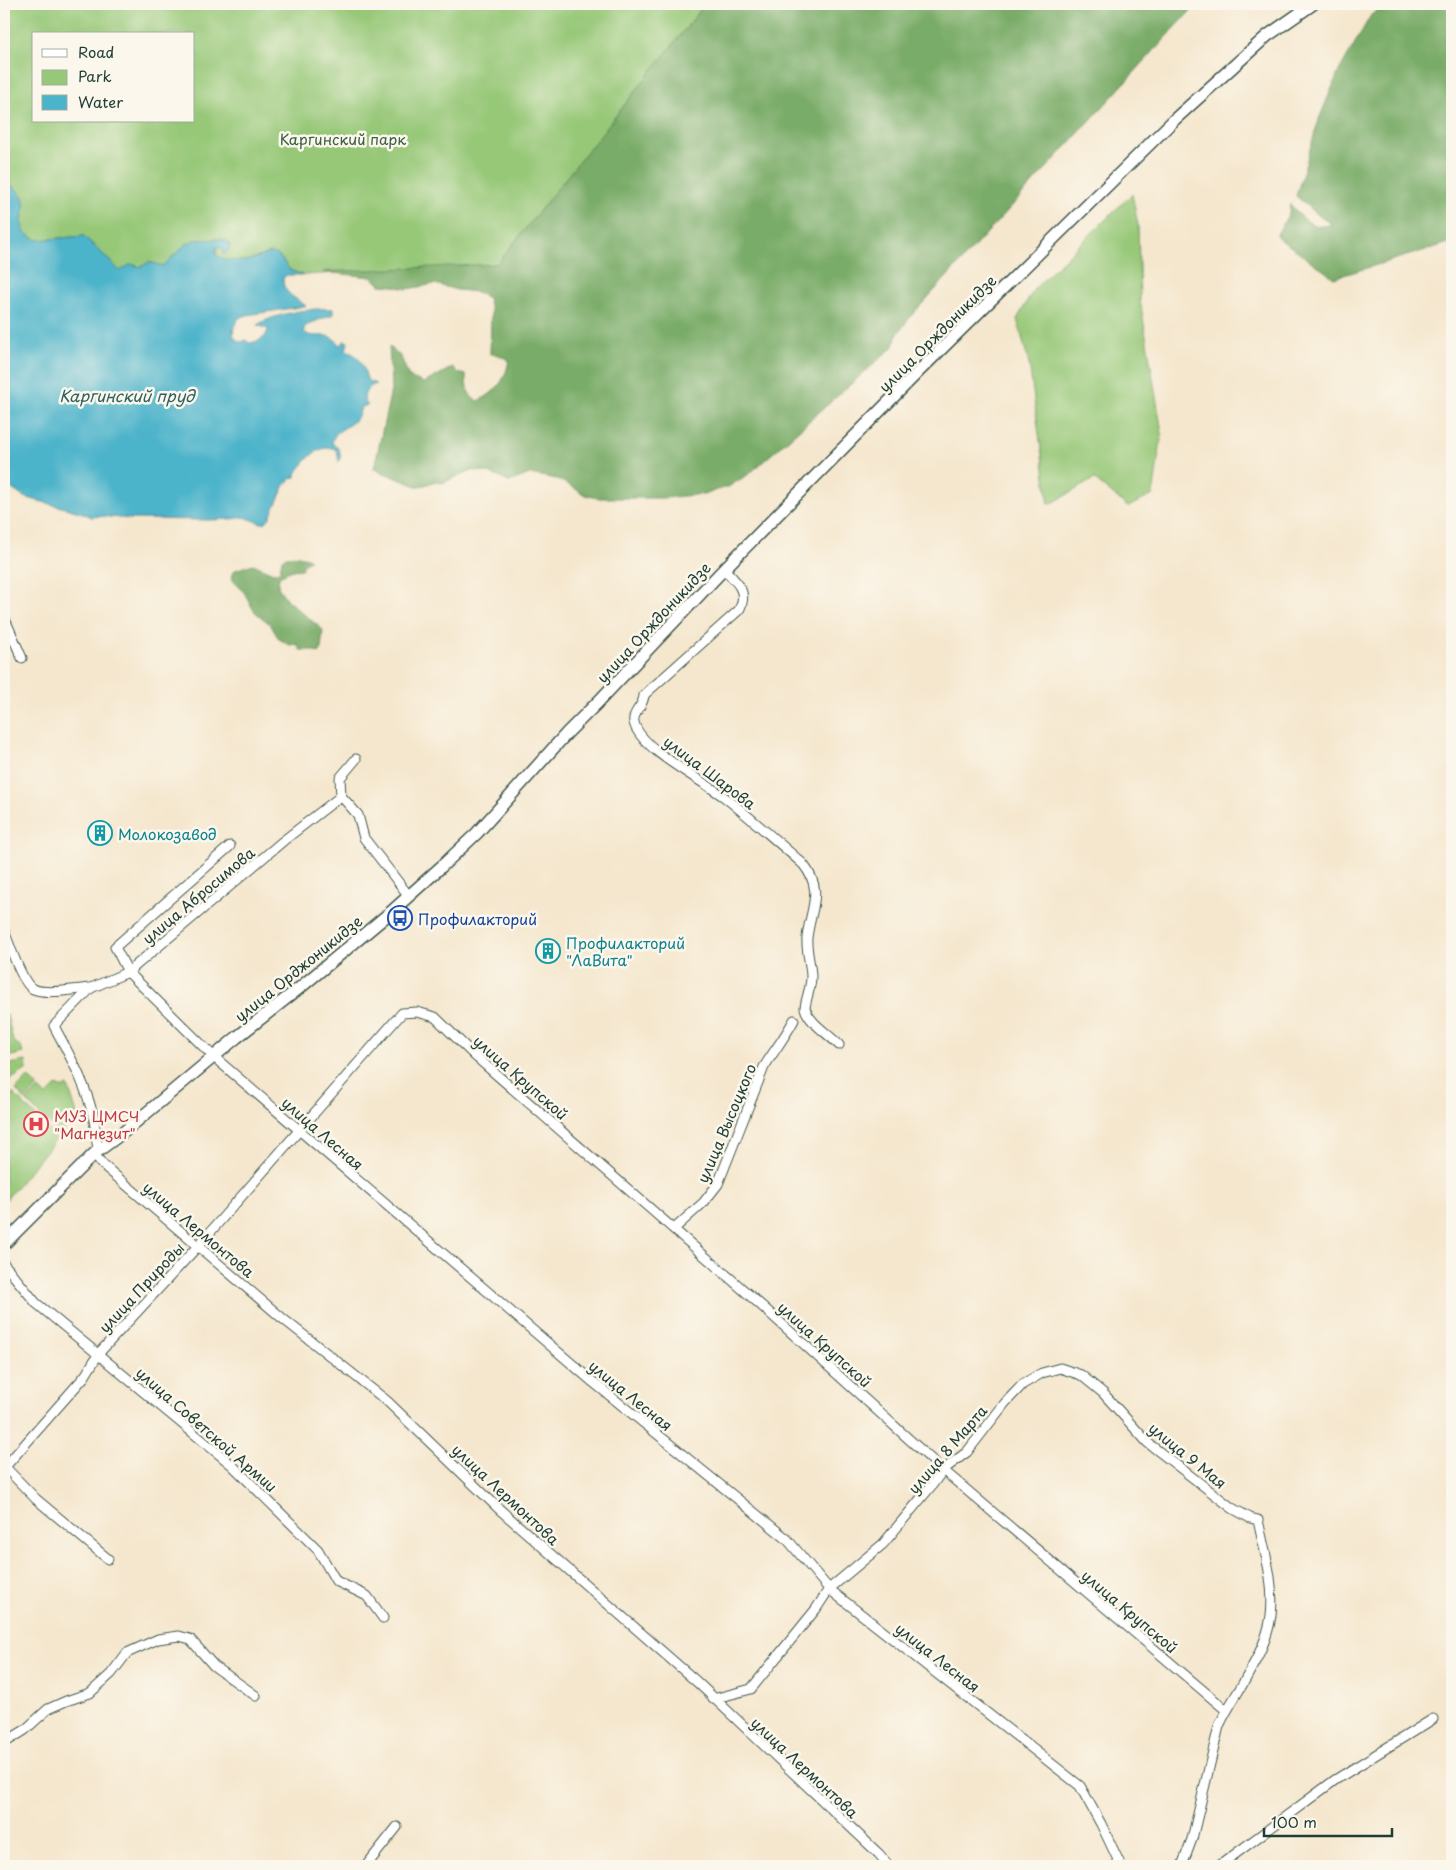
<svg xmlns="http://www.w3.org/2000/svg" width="1456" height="1870" font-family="'Playpen Sans',sans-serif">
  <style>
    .green { fill: #97c878; stroke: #5b8256; fill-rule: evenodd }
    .forest { fill: #79ac68; stroke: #4c744e }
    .water { fill: #4bb3ca; stroke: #35787f }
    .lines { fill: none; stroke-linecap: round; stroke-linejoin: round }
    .minor-casing { stroke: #3f564b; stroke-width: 11 }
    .major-casing { stroke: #3f564b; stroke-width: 14 }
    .minor { stroke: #fff; stroke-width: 9 }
    .major { stroke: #fff; stroke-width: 11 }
    .labels { text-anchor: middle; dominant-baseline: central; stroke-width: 5; stroke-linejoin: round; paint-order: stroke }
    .park-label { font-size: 15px; fill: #3d6045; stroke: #fbf7ec }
    .street-label { font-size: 15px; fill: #1f3d34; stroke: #fbf7ec }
    .culture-label { font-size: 15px; fill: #0d838f; stroke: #fbf7ec; text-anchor: start }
    .transit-label { font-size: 15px; fill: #164399; stroke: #fbf7ec; text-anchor: start }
    .health-label { font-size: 15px; fill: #be3a42; stroke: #fbf7ec; text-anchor: start }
    .water-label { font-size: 16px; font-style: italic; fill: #2c6061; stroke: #fbf7ec }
  </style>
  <rect width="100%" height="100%" fill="#fbf7ec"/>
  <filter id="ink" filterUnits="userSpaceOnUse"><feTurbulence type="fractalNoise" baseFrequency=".02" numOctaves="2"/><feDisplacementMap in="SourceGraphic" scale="10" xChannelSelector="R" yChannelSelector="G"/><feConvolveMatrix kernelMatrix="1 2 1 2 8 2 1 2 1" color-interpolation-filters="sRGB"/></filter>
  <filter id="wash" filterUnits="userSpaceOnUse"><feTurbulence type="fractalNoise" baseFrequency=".0096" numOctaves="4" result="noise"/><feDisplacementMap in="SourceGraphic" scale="20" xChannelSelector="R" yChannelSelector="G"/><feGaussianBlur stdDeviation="1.12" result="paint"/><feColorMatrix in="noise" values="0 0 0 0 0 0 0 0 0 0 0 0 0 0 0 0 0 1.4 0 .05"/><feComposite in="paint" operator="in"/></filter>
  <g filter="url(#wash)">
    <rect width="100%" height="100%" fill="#f5e7ce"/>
    <!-- green -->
    <g class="green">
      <path d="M 4,4 L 702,4 L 699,12 L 497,264 L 303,275 L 290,270 L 282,259 L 271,253 C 255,257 232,269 216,255 L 216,248 L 222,246 L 224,254 L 229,248 L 229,243 L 222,239 L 194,240 L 185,245 L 163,266 L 149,262 L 141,267 L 135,266 L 120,271 L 84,236 L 37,240 L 25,233 C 14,213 41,201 4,182 ZM 34,34 L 194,34 L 194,121 L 34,121 Z"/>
      <polygon points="1132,194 1138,225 1140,300 1162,433 1153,495 1128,507 1094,479 1049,505 1029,363 1017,319 1035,288"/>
      <polygon points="4,1014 7,1014 13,1041 21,1047 23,1053 4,1058"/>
      <polygon points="26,1061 27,1069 4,1084 4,1065"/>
      <polygon points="28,1077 38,1087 25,1100 16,1090"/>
      <polygon points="57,1085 63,1088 68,1086 77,1114 60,1134 26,1101 39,1089 46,1096"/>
      <polygon points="13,1093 57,1138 4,1202 4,1102"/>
    </g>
    <!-- forest -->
    <g class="forest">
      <path d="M 702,4 L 1197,4 L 910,317 L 896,336 L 894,346 L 749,474 L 728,487 L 703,494 L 665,498 L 598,498 L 585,495 L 571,486 L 557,479 L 530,474 L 509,482 C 497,477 482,467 468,472 C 459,475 451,480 442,483 L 436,481 L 419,487 L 374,469 L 391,390 L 389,346 L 401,357 L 409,377 L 424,383 L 453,367 L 458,373 L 466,375 C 466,386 467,395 477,401 C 496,394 506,379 509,360 L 496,354 L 490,354 L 491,311 L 488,298 L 477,292 L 457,290 L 435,284 L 407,289 L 393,286 L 380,285 L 372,277 L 323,272 L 497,264 L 699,12 Z"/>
      <path d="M 1387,4 L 1452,4 L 1452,242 L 1334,278 L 1276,236 L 1289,213 L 1290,204 C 1302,218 1313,231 1332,224 L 1323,219 L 1296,196 L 1319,119 L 1339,71 L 1371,15 Z"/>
      <polygon points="293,555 308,558 310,560 304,563 302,569 292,570 279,576 278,587 287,600 323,630 321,650 319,653 311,650 300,650 297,644 290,645 279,639 270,624 254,611 244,592 233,582 232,575 235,570 253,564 273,573 277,572 280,570 282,559"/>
    </g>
    <!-- water -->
    <path class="water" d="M 4,182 C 41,199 14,214 25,233 L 37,240 L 84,236 L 120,271 L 131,264 L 141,267 L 149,262 L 163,266 L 185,245 L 194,240 L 222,239 L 229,243 C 230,249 229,251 224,255 L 222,247 L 216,247 L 216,255 L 226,260 L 247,261 L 271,253 L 278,255 L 290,270 L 303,275 L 286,275 L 283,279 C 283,294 295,297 306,306 L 247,315 L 239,318 C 233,327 229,339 242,342 L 246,340 L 248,343 C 257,342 267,339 268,329 L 257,325 C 274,314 312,307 333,309 L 333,314 C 325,319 309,322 304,328 L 304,332 C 317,342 326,327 341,346 L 344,341 L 348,342 L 346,350 C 363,358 362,365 368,381 L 376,384 C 368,387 362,394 365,402 L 368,405 L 361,407 C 360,411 359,415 357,418 C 349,428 333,430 332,443 C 339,448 343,453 339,462 L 337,451 L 333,448 C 319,447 313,453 304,463 C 300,468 296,471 296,477 L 290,479 L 285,485 L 269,519 L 266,522 L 261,523 L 244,517 L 233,519 L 211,520 L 130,519 L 100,516 L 92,517 L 80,512 L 24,497 L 4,484 Z"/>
  </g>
  <g filter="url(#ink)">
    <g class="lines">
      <defs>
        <g id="minor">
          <path d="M 724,569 C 737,582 749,592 739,610 L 644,695 C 644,706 632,712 634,722 C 639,749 706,782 727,799 C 753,820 778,842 803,864 C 825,891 810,909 807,938 C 806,952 811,964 811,977 C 811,988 806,998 805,1008 C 809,1023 829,1034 839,1045"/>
          <polyline points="4,617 22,658"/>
          <polyline points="356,759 340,778 341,796 358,815 364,838 409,896"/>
          <path d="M 341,796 L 283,841 L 128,972 L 91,988 L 54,1026 C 70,1056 87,1086 94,1120 C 96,1129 95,1137 98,1147 L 94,1154 L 103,1165 L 282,1318 L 387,1401 L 498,1508 L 697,1682 L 879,1854 L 889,1866"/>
          <polyline points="230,846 115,947 128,972 214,1057 593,1382 787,1539 829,1589 1080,1786 1101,1824 1121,1866"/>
          <path d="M 4,931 C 9,943 22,984 33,989 C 47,995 75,989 91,988"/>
          <path d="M 674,1229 L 704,1202 L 718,1184 L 764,1067 C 774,1051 785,1037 794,1020"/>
          <polyline points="4,1264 36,1303 232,1465 318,1550 336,1581 367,1596 383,1618"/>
          <polyline points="4,1466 36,1499 108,1559"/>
          <polyline points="4,1468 85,1376 99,1353 198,1246 402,1013 417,1012 435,1017 474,1055 763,1307 943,1470 1226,1710"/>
          <path d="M 713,1699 L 751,1689 L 816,1609 L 829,1589 L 883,1544 L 932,1485 L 943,1470 L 967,1452 L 1005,1403 L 1023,1384 L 1042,1373 L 1060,1368 L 1081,1375 L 1103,1393 L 1148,1443 L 1232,1508 L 1250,1518 L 1258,1520 C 1264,1550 1275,1583 1271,1615 C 1269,1633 1260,1653 1251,1669 C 1241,1689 1228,1706 1219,1726 L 1192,1839 L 1182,1866"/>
          <polyline points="4,1743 25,1730 48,1709 66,1701 90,1693 111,1674 127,1653 158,1639 179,1636 190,1639 214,1666 256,1696"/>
          <polyline points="366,1866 397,1827"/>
          <polyline points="1219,1866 1335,1780 1433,1719"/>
        </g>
        <polyline id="major" points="4,1244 94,1154 125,1131 236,1038 302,986 391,912 441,867 477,833 567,733 599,701 724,569 920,370 1175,119 1267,36 1313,4"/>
      </defs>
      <!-- minor casing -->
      <use href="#minor" class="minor-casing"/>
      <!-- major casing -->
      <use href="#major" class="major-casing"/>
      <!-- minor -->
      <use href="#minor" class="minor"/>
      <!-- major -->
      <use href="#major" class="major"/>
    </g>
  </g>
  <!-- icons -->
  <defs>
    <symbol id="building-ring" viewBox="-11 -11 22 22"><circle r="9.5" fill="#fbf7ec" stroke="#0f9aa8" stroke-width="1.5"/><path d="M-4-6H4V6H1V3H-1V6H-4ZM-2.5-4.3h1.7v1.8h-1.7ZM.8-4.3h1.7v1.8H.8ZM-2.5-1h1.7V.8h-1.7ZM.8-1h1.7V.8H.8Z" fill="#0f9aa8"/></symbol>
    <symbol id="bus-ring" viewBox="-11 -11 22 22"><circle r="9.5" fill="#fbf7ec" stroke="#1a4fb4" stroke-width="1.5"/><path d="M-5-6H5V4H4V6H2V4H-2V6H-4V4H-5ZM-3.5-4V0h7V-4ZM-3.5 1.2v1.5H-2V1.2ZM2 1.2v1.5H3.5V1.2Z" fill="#1a4fb4"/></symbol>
    <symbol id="hospital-ring" viewBox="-11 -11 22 22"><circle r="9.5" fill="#fbf7ec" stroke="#e0444e" stroke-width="1.5"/><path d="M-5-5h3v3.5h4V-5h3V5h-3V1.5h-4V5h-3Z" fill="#e0444e"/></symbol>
  </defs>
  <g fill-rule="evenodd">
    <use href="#building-ring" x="86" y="819" width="28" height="28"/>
    <use href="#bus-ring" x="386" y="904" width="28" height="28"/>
    <use href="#building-ring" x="534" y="937" width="28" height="28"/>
    <use href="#hospital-ring" x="22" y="1110" width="28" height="28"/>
  </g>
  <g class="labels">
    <!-- park labels -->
    <g class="park-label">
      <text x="343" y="138">Каргинский парк</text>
    </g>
    <!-- street labels -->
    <g class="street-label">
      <text transform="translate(937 333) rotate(-45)">улица Орждоникидзе</text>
      <text transform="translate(653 622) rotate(-47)">улица Орждоникидзе</text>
      <text transform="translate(710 772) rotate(37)">улица Шарова</text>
      <text transform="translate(198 895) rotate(-40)">улица Абросимова</text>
      <text transform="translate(298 968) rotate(-39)">улица Орджоникидзе</text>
      <text transform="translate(521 1077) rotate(41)">улица Крупской</text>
      <text transform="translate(726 1123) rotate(-67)">улица Высоцкого</text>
      <text transform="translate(323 1133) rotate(41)">улица Лесная</text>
      <text transform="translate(199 1229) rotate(40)">улица Лермонтова</text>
      <text transform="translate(141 1287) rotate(-47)">улица Природы</text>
      <text transform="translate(825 1344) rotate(42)">улица Крупской</text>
      <text transform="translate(631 1395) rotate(39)">улица Лесная</text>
      <text transform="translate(207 1429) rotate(41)">улица Советской Армии</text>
      <text transform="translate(947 1449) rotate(-49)">улица 8 Марта</text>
      <text transform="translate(1188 1455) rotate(39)">улица 9 Мая</text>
      <text transform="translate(506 1494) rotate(43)">улица Лермонтова</text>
      <text transform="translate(1130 1611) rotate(40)">улица Крупской</text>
      <text transform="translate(938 1657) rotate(38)">улица Лесная</text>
      <text transform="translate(805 1767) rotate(43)">улица Лермонтова</text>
    </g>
    <!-- culture labels -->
    <g class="culture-label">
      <text x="118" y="833">Молокозавод</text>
      <text x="566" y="942">Профилакторий<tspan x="566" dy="17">"ЛаВита"</tspan></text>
    </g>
    <!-- transit labels -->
    <g class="transit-label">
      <text x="418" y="918">Профилакторий</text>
    </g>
    <!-- health labels -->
    <g class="health-label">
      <text x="54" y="1115">МУЗ ЦМСЧ<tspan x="54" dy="17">"Магнезит"</tspan></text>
    </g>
    <!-- water labels -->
    <g class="water-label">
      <text x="127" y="395">Каргинский пруд</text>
    </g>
  </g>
  <!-- margin -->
  <rect width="1456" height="1870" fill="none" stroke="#fbf7ec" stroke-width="20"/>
  <!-- legend -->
  <rect x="32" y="32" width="162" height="90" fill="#fbf7ec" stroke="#a3ada2"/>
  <rect x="42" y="49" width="25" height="8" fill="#ffffff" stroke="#a3ada2"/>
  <text x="78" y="58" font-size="15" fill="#1f3d34">Road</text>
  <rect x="42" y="70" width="25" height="15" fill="#97c878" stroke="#a3ada2"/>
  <text x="78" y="82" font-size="15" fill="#1f3d34">Park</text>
  <rect x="42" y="95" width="25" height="15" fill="#4bb3ca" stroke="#a3ada2"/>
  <text x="78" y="108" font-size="15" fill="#1f3d34">Water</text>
  <!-- scale -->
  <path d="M1264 1828v8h128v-8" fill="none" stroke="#1f3d34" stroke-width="2.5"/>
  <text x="1271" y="1828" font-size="15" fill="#1f3d34" stroke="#fbf7ec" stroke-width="4" paint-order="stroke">100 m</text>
</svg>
